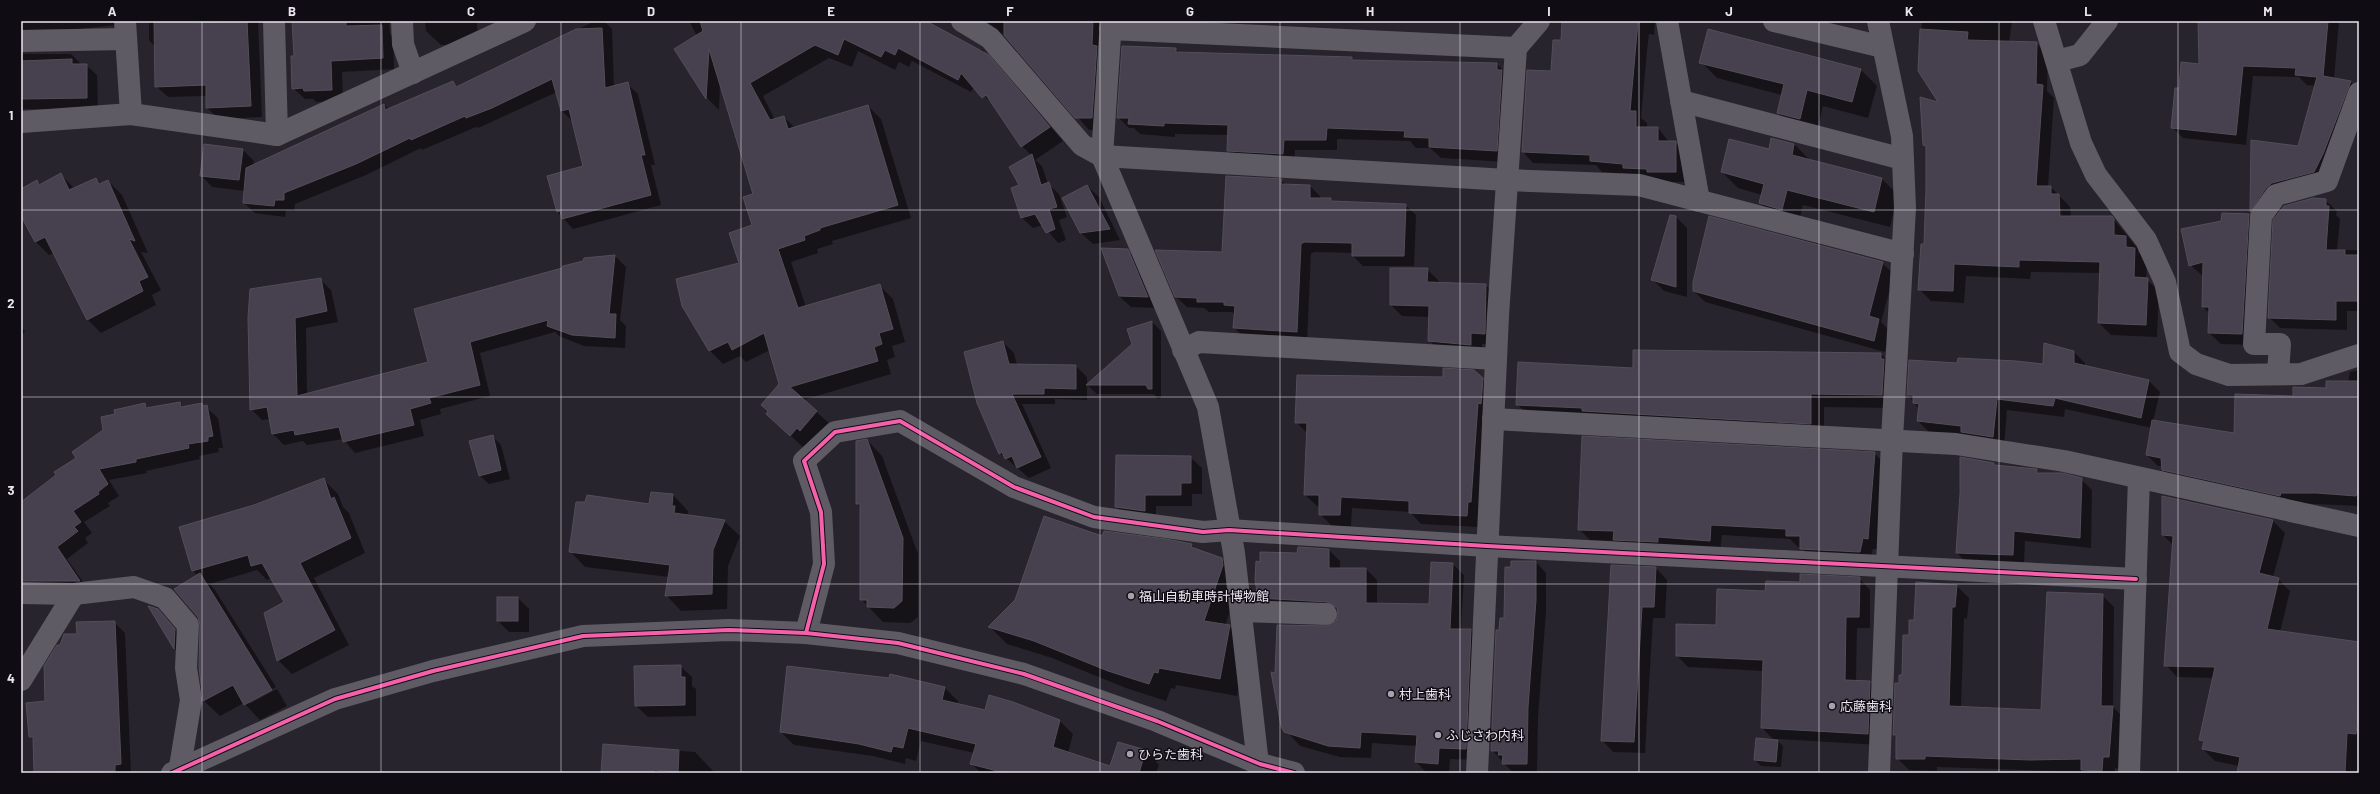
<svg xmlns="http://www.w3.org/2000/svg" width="2380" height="794" font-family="Barlow,'Noto Sans JP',sans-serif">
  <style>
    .shadow { fill: #0007 }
    .building { fill: #47404f; stroke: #524f57 }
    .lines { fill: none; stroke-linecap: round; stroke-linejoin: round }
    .minor { stroke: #5f5b65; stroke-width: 22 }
    .cycleway-casing { stroke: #0f0c13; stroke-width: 6 }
    .cycleway { stroke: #f560ab; stroke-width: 4 }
    .grid { fill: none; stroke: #eae5f0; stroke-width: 1; stroke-opacity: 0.55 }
    .poi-dot { fill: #a6a1ac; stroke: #0f0c13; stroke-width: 1.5 }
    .labels { text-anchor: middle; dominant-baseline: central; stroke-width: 3; stroke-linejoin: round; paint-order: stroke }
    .poi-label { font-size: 13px; fill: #eae5f0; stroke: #0f0c13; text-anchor: start }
    .neatline { fill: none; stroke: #eae5f0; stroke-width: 1.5 }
    .grid-label { font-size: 13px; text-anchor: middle; font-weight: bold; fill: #eae5f0 }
  </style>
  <rect width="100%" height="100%" fill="#28242d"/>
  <!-- shadow -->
  <g class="shadow">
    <polygon points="21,21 133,21 127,24 79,29 21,30"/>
    <polygon points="140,21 258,21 262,117 219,119 207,108 207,96 168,97 156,86 155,47 149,40 149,23"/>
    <polygon points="292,21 389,21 390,34 393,37 394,69 342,72 343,101 316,102 313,99 305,99 293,88 295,57"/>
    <polygon points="425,21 477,21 478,43 441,45 426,31"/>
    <polygon points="595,21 604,21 612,29 614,87 627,84 638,94 655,165 651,165 661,205 573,229 563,218 557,212 584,167 573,122 562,111 557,92 478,128 476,127 422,150 421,148 366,175 295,204 294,211 286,210 285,217 255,213 244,203 245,191 212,187 201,175 243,150 254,161 253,166 384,105 389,109 452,83 457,88"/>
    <polygon points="689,21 924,21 981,51 982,49 1063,141 1035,160 1042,166 1048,184 1059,194 1067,217 1059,220 1066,240 1058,243 1043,225 1033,228 1022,218 1013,189 1020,186 1032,156 1022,146 998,109 974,87 971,92 912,61 909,67 899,62 895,70 858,51 852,67 829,58 763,96 775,120 784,117 795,128 868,106 881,119 911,218 832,241 833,244 817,249 818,253 791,262 806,307 879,285 893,299 905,342 892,346 895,357 887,360 891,374 803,400 830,424 804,448 767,414 780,384 770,350 746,362 740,356 723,364 710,351 754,226 755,194 720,84 719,110 707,98 675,50 697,36"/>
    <polygon points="986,21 1106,21 1105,130 1089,130 1010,40"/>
    <polygon points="1563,21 1655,21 1654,35 1649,34 1647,51 1641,118 1647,123 1647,128 1658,128 1669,142 1675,142 1686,153 1687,182 1659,182 1631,174 1602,172 1596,165 1533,163 1523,152 1562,42"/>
    <polygon points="1922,21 2012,21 2009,43 2036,43 2048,55 2047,91 2054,98 2048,187 2051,187 2070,207 2071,217 2112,217 2138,249 2138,252 2147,261 2146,279 2159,291 2157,337 2111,335 2099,323 2101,273 2031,272 2030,279 1966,276 1964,303 1931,301 1919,289 1925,245 1927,189 1927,148 1924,145 1940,104 1919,71"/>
    <polygon points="2199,21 2339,21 2334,79 2351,82 2359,91 2334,165 2261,221 2251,211 2252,142 2299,147 2315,86 2307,85 2299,77 2253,76 2246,145 2183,138 2172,127 2180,90 2200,65"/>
    <polygon points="1176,49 1181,54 1352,58 1355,61 1497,64 1508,75 1507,162 1441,158 1430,148 1416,148 1410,141 1337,139 1337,150 1295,150 1294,165 1239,161 1228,150 1229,135 1175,134 1175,137 1140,134 1134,128 1129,128 1118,117"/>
    <polygon points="21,54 71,54 82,65 86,65 97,75 98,109 21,109"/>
    <polygon points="1701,62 1861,70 1877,86 1868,118 1823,106 1816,135 1794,129 1778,113 1782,95 1717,78"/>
    <polygon points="1772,139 1794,144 1810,160 1882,179 1898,195 1890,227 1803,205 1798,225 1776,219 1760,203 1762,195 1738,188 1722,172 1769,150"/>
    <polygon points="61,175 74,188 96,179 102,184 108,181 122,195 148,253 141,252 161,290 152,295 156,305 101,333 87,319 54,253 49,255 36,242 21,214 21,190 37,182 41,185"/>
    <polygon points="1281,180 1286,185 1310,186 1320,196 1320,199 1331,199 1334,202 1405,205 1416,215 1414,266 1363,266 1353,256 1353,253 1314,252 1311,254 1307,342 1245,338 1234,328 1236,315 1232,312 1209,312 1204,308 1187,307 1176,297 1223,253"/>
    <polygon points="1087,186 1099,197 1120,240 1093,244 1081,233"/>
    <polygon points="2325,200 2337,211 2336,215 2340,219 2337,250 2359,250 2359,311 2347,311 2347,330 2280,328 2269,317"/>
    <polygon points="2249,215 2260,226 2253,345 2221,344 2209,333 2210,314 2203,307 2203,276 2190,265"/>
    <polygon points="1676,217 1687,228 1687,297 1664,291 1653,280"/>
    <polygon points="1127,250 1139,262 1158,308 1131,307 1119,296"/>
    <polygon points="615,256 626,267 620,320 626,326 625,348 584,346 559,336 555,332 480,353 490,396 440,409 441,414 420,420 424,436 355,453 343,439 307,445 303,441 284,445 273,434 270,419 262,420 251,409 249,318 320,279 331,290 338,322 306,328 307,394 430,362"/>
    <polygon points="1882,263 1894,274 1881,322 1890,331 1885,352 1705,302 1694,291"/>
    <polygon points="1427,269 1439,281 1439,284 1486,285 1497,296 1496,345 1482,344 1482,356 1441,352 1429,340 1430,317 1402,316 1391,305"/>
    <polygon points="1152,322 1161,331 1161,398 1158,399 1154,394 1097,394 1087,385 1134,344"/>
    <polygon points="21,327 25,331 21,337"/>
    <polygon points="1003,342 1014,353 1017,365 1076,366 1087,377 1087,400 1055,399 1055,404 1022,404 1051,468 1029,478 1000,453"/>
    <polygon points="2074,352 2085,363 2085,366 2149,381 2160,392 2153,421 2235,435 2294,397 2348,382 2350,372 2359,370 2359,506 2291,503 2173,480 2162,469 2162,466 2158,466 2147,455 2152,428 2065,409 2064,417 2007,410 2004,448 1929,432 1918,421 1919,409 1908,395 1958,364 2043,365"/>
    <polygon points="1881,354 1894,367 1895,408 1824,407 1824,436 1530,418 1517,404 1633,369"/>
    <polygon points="1474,371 1493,390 1478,527 1421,524 1410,512 1352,508 1351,526 1332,526 1320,514 1320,506 1317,506 1305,495 1307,433 1296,422"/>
    <polygon points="180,403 184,407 202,404 218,418 223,448 218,448 219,452 199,456 200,459 146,471 147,473 109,480 119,496 108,503 110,506 84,522 92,533 85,538 88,543 67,559 90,592 21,595 21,513 77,458 116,415 145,405 149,409"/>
    <polygon points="492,436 501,445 510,479 489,484 480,476"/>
    <polygon points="867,440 882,456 918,554 918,617 910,623 883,622 861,599 861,508 857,504"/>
    <polygon points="1874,453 1885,464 1879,549 1873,549 1870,563 1812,560 1801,547 1798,547 1790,539 1722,535 1720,551 1625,550 1616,541 1590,540 1579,529"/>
    <polygon points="1190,457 1202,468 1202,494 1192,494 1192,506 1156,506 1156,522 1128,518 1116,507"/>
    <polygon points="1961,458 1994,464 1997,467 2037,470 2040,474 2081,479 2092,490 2091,548 2025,541 2024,565 1968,564 1957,553"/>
    <polygon points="324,480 338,494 343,507 349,513 365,553 314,578 349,645 292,674 278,660 285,603 271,578 267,580 257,570 210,584 215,590 276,687 249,702 249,704 277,689 287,706 260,720 244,703 220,716 204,701 200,667 201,625 198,576 193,571 180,528 255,506"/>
    <polygon points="673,495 688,511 688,516 724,521 740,536 728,566 727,609 681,611 666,595 669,577 585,567 570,551 586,504 650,505"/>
    <polygon points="2163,497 2273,521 2285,533 2273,577 2278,579 2290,591 2280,632 2359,644 2359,773 2238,773 2239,766 2215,761 2203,749 2204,743 2200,739 2213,678 2177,677 2166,665 2174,546 2163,535"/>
    <polygon points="1102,537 1191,545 1195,549 1221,559 1239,576 1239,583 1225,626 1229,626 1246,643 1237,696 1176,685 1175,689 1171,688 1166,701 1126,688 1052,658 1007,644 990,627"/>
    <polygon points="1329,550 1340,561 1340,569 1366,569 1377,580 1377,604 1430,605 1453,564 1464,575 1461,630 1471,630 1482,642 1476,760 1450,759 1449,773 1427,773 1416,762 1417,746 1372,743 1371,758 1340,757 1300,746 1282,726 1276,674 1326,627 1337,622 1339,612 1271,609 1259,597 1261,563"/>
    <polygon points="1536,562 1546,573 1546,611 1538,718 1537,773 1513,773 1492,750 1500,631 1505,619 1512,568"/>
    <polygon points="1612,566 1656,568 1667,580 1665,618 1653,618 1645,753 1613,752 1602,740"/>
    <polygon points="1859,578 1870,590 1870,628 1857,628 1856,681 1870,682 1881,694 1879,745 1776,739 1783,746 1781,767 1761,766 1755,760 1774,740 1762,728 1763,671 1688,667 1677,656 1766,592 1801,583"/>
    <polygon points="1957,586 1969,598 1967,619 1964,618 1961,707 2042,711 2102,595 2114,607 2113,707 2125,719 2120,769 2115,768 2114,773 1937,767 1937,771 1909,770 1897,758 1897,738 1894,735 1900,684 1915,622"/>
    <polygon points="518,598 529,609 529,632 509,632 498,621"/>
    <polygon points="150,607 157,610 186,642 185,659 175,649"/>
    <polygon points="114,622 125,633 131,773 35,773 34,740 30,736 47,702 61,646 78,635"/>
    <polygon points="680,666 692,677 692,686 696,689 696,716 648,717 636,706"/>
    <polygon points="945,688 958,701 957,705 986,712 1060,721 1073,734 1068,753 1111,767 1119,743 1146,751 1159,765 1156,773 981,773 971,763 974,753 921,741 916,761 906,758 905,764 873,756 794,745 781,732"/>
    <polygon points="604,745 695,752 715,773 602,773"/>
  </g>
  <!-- building -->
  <g class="building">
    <polygon points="154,21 192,21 192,23 247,21 251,106 206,108 206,85 155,87"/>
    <polygon points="292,21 346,21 346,26 382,25 383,58 331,61 332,90 304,91 303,88 292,89 291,56 294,56"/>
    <polygon points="700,21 926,21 989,55 1050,127 1021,147 986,95 982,98 961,73 958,80 898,48 895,55 885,50 881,57 844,39 838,55 815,45 750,83 770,120 784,116 788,129 868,105 898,205 820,228 820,230 804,236 805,240 778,249 798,308 880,284 893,329 879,333 882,344 874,347 878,361 790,387 817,411 800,431 797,428 790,436 766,414 768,411 761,405 779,384 764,333 732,350 728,342 709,351 682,306 676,279 739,263 729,233 752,225 743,197 753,194 709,49 706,99 674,49 703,31"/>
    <polygon points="1004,21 1093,21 1092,45 1097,46 1092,118 1075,118 1004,35"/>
    <polygon points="1562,21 1638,21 1630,111 1636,111 1636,127 1658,127 1658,141 1676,141 1676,172 1647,172 1647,169 1623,168 1623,164 1590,161 1590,155 1522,152 1527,70 1551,71 1553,40 1561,40"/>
    <polygon points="2198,21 2328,21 2323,76 2351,81 2323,154 2314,172 2272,183 2266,188 2250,212 2251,140 2298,146 2317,77 2295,75 2296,68 2243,66 2236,135 2171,128 2175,88 2179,88 2181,62 2199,64"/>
    <polygon points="602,28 605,88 628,82 645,155 641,155 651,195 562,219 560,211 557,212 547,176 583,166 569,109 561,111 552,79 492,108 466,118 465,116 411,140 410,138 356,164 284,193 284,200 275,200 274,206 243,203 246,168 384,104 385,110 453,81 456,87 576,29"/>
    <polygon points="1708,29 1861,69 1852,102 1807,90 1800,119 1777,113 1784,84 1699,63"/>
    <polygon points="1920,29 1968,32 1967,40 2037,42 2036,84 2043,85 2036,186 2051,186 2051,194 2059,194 2060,216 2112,216 2114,219 2114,235 2126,236 2126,247 2135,248 2134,277 2148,278 2146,325 2098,323 2100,262 2019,260 2019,267 1954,264 1953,291 1918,290 1921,244 1924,244 1926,189 1926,146 1923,145 1920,97 1938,102 1918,71"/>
    <polygon points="1122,46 1176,48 1176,52 1352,57 1352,60 1497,63 1497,70 1502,70 1497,151 1429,147 1429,138 1404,137 1405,131 1327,128 1326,140 1284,140 1283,154 1227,151 1228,125 1164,123 1164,126 1128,124 1129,118 1117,118"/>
    <polygon points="72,59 72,64 87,64 87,98 21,99 21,61"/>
    <polygon points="1771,138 1794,144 1792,155 1882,178 1874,212 1787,190 1782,210 1759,203 1764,184 1721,172 1729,139 1769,149"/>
    <polygon points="204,144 243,149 239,180 200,176"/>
    <polygon points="1032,154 1041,185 1049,182 1057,207 1049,209 1055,229 1046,233 1035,214 1021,218 1011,188 1019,185 1009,167"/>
    <polygon points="61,173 69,190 96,178 99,184 108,180 135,241 129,239 148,277 139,281 143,291 87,320 45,237 35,242 21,216 21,189 37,180 39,185"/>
    <polygon points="1226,176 1282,179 1281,184 1310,185 1310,198 1331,198 1331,201 1406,204 1404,256 1352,256 1352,243 1304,242 1301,244 1297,332 1233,328 1235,306 1224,305 1224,302 1197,302 1197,298 1175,297 1155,250 1222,252"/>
    <polygon points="1087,185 1110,229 1080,233 1062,198"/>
    <polygon points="2313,198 2326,199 2326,206 2329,206 2326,250 2345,250 2345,255 2359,255 2359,301 2336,301 2336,320 2268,318 2273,220 2284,206"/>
    <polygon points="2222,213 2249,214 2242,334 2208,333 2209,307 2202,307 2203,262 2189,266 2181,229 2221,221"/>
    <polygon points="1670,215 1676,216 1676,287 1651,280"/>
    <polygon points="1709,216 1883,262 1869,316 1879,319 1874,341 1693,291 1693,282"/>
    <polygon points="1101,248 1128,249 1148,297 1119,296"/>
    <polygon points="615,255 609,314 616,314 615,338 572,335 547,326 548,320 470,342 480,385 429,398 431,403 410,409 414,425 343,442 339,427 295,435 294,430 272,434 267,407 250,410 248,318 250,289 321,278 327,311 295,318 297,396 428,362 414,309 562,268 563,266 583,261 584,258"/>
    <polygon points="1390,268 1428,268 1427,282 1486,284 1485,334 1471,333 1471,345 1428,341 1429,306 1390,305"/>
    <polygon points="1152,321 1152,389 1148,389 1146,385 1086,385 1132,344 1127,329"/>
    <polygon points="1003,341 1009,364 1076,365 1076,389 1044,388 1044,394 1012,394 1041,457 1017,468 1012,456 1005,459 1002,452 999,454 977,403 964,352"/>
    <polygon points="2044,343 2074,351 2074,363 2149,380 2141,418 2055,398 2053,406 1997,399 1993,437 1961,432 1961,426 1917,421 1919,404 1913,403 1913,395 1907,395 1909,360 1957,363 1958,358 2016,361 2043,364"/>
    <polygon points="1633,350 1881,353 1881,359 1884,359 1882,395 1811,394 1811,424 1582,411 1582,408 1516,405 1518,362 1633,368"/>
    <polygon points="1443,368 1474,370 1483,378 1481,404 1478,403 1471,502 1468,502 1467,516 1409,513 1409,501 1341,497 1340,515 1319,515 1319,495 1304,495 1307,423 1295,423 1297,375 1443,377"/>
    <polygon points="2326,381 2359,381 2359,493 2357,493 2356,496 2317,493 2281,493 2280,496 2162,470 2161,458 2146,455 2152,420 2234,433 2235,394 2293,396 2293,387 2326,388"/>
    <polygon points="180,402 181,407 202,403 203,406 207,405 213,436 208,437 208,441 188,444 189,448 136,459 136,462 99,469 108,484 98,492 99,494 73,511 81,522 74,527 78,531 57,547 80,581 21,581 21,502 56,475 54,472 76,458 72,452 103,430 101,417 115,414 114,410 145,403 146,408"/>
    <polygon points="493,435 501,470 479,476 469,441"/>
    <polygon points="1582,436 1875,452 1868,539 1863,538 1860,552 1800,549 1800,536 1786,536 1786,529 1711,525 1710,541 1658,537 1658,542 1613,540 1614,531 1578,530"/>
    <polygon points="867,439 903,538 902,601 894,608 867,607 867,600 860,600 860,504 856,504 856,441"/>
    <polygon points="1116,455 1191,456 1191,483 1181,483 1181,495 1145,495 1145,511 1115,507"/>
    <polygon points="1960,457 1994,463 1994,465 2037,469 2037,473 2062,473 2082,478 2080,538 2014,531 2013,555 1956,553 1960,493"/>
    <polygon points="324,478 331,499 334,497 351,538 300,563 335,630 277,661 264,613 284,602 262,563 251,566 248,555 192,571 179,527 254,505"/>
    <polygon points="651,492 673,494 672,506 675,506 674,513 725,520 713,550 712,594 665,596 670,565 569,552 576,502 585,502 587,495 649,504"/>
    <polygon points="2162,496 2273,520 2259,573 2279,578 2267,629 2359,642 2359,703 2356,734 2347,733 2345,773 2237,773 2240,757 2202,749 2204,741 2199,740 2215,667 2164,666 2173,536 2162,535"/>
    <polygon points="1044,516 1102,536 1104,531 1166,539 1192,544 1191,547 1222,558 1223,565 1204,621 1230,625 1220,679 1159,668 1158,673 1154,672 1149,684 1108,671 1034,641 988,627 1015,600"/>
    <polygon points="1298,547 1329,549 1329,568 1366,568 1366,603 1429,604 1431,562 1453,563 1450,629 1471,629 1466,749 1439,748 1438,764 1415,762 1417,735 1361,732 1360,748 1328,746 1284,732 1281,726 1271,672 1275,673 1277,625 1326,626 1336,621 1338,615 1337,608 1327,602 1258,598 1255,580 1256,561 1260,562 1260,552 1297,553"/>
    <polygon points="1511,561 1536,561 1536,600 1528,707 1527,764 1502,764 1503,755 1498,755 1499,751 1491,751 1496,630 1499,630 1500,618 1504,618 1505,567 1511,567"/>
    <polygon points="1611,565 1656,567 1654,607 1642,607 1634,742 1601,741"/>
    <polygon points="200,573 272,690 244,705 233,685 203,701 199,667 200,625 198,617 174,589"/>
    <polygon points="1800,574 1860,577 1859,617 1846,617 1845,680 1870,681 1868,734 1761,728 1763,660 1676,656 1676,624 1716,625 1717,589 1765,591 1766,581 1800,582"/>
    <polygon points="1916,582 1957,585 1955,607 1952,607 1949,706 2041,710 2047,592 2103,594 2101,706 2113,706 2109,757 2103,757 2102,771 2081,770 2081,759 2030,760 1925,756 1925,759 1896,759 1896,735 1893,735 1895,683 1899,683 1899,675 1902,675 1903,635 1909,635 1909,620 1914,620"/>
    <rect x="497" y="597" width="21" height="24"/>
    <polygon points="148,606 158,609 175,629 174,649"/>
    <polygon points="115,621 121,764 115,765 115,771 34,773 33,737 29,737 26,703 45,701 44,666 57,645 60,645 64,634 77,634 76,622"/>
    <polygon points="681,665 681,677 685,677 685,705 635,706 634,666"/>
    <polygon points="787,666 889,678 890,674 945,687 942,700 985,710 989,695 1013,702 1060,720 1053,747 1110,766 1118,742 1146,750 1139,773 1005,773 970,764 976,744 908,728 903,748 893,746 891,752 859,744 780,732"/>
    <polygon points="1756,738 1778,740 1776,762 1754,760"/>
    <polygon points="603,744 679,750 678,772 654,770 654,773 601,773"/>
  </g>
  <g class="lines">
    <!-- minor -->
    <g class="minor">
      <polyline points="125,21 131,114"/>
      <polyline points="274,21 277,135"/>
      <polyline points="402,21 403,44 413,73"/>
      <polyline points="962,21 990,38 1082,145 1102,156 1507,180 1639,185 1903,254"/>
      <polyline points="1111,21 1102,156 1208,407 1234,553 1259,773"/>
      <polyline points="1667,21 1699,201"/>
      <polyline points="1774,21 1883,47"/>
      <polyline points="1878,21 1902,136 1905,208 1892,439 1879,773"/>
      <polyline points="2044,21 2081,143 2096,175 2146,240 2165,282 2180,352 2196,364 2229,375 2301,374 2359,355"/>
      <polyline points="1110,29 1516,48"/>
      <polyline points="21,41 125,39"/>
      <polyline points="2057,61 2080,55 2107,21"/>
      <polyline points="1681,101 1903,159"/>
      <polyline points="21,122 131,114 277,135 525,21"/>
      <polyline points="1183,350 1199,342 1496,359"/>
      <polyline points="2278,374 2280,344 2254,344 2261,216 2276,195 2327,181 2359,93"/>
      <polyline points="1493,419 1956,444 2064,461 2359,526"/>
      <polyline points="21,593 74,594 134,587 165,598 188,625 186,668 191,700 179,773"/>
      <polyline points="1241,611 1326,614"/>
      <polyline points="806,633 824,564 821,512 804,461 835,432 900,421 1014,487 1094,517 1203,532 1229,530 1487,546 2136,579"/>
      <polyline points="21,680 74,594"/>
      <polyline points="172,773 335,699 433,671 583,636 729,630 806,633 898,643 1024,674 1157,721 1260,764 1294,773"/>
      <polyline points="1477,773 1498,316 1516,48 1539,21"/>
      <polyline points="2129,773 2139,478"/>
    </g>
    <defs>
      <g id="cycleway">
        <polyline points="806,633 824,564 821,512 804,461 835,432 900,421 1014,487 1094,517 1203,532 1229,530 1487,546 2136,579"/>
        <polyline points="172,773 335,699 433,671 583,636 729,630 806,633 898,643 1024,674 1157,721 1260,764 1294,773"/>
      </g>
    </defs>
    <!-- cycleway casing -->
    <use href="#cycleway" class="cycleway-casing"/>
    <!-- cycleway -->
    <use href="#cycleway" class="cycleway"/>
  </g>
  <!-- grid -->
  <path class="grid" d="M 202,21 L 202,773M 381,21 L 381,773M 561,21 L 561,773M 741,21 L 741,773M 920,21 L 920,773M 1100,21 L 1100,773M 1280,21 L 1280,773M 1460,21 L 1460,773M 1639,21 L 1639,773M 1819,21 L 1819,773M 1999,21 L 1999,773M 2178,21 L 2178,773M 21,210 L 2359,210M 21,397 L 2359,397M 21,584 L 2359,584"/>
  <!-- markers -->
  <g class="poi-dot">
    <circle cx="1131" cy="596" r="4"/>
    <circle cx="1391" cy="694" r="4"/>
    <circle cx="1832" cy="706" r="4"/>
    <circle cx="1438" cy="735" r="4"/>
    <circle cx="1130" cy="754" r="4"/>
  </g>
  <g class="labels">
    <!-- poi labels -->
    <g class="poi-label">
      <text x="1139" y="596">福山自動車時計博物館</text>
      <text x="1399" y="694">村上歯科</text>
      <text x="1840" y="706">応藤歯科</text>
      <text x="1446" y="735">ふじさわ内科</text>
      <text x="1138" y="754">ひらた歯科</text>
    </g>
  </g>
  <!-- border -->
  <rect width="2380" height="794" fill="none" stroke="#0f0c13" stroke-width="44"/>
  <rect x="22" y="22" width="2336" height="750" class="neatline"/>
  <g class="grid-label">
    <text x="112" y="16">A</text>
    <text x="292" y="16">B</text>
    <text x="471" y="16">C</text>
    <text x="651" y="16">D</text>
    <text x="831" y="16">E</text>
    <text x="1010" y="16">F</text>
    <text x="1190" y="16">G</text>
    <text x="1370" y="16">H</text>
    <text x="1549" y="16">I</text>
    <text x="1729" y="16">J</text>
    <text x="1909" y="16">K</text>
    <text x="2088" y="16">L</text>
    <text x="2268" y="16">M</text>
    <text x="11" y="120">1</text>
    <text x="11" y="308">2</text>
    <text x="11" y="495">3</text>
    <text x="11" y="683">4</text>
  </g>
</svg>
